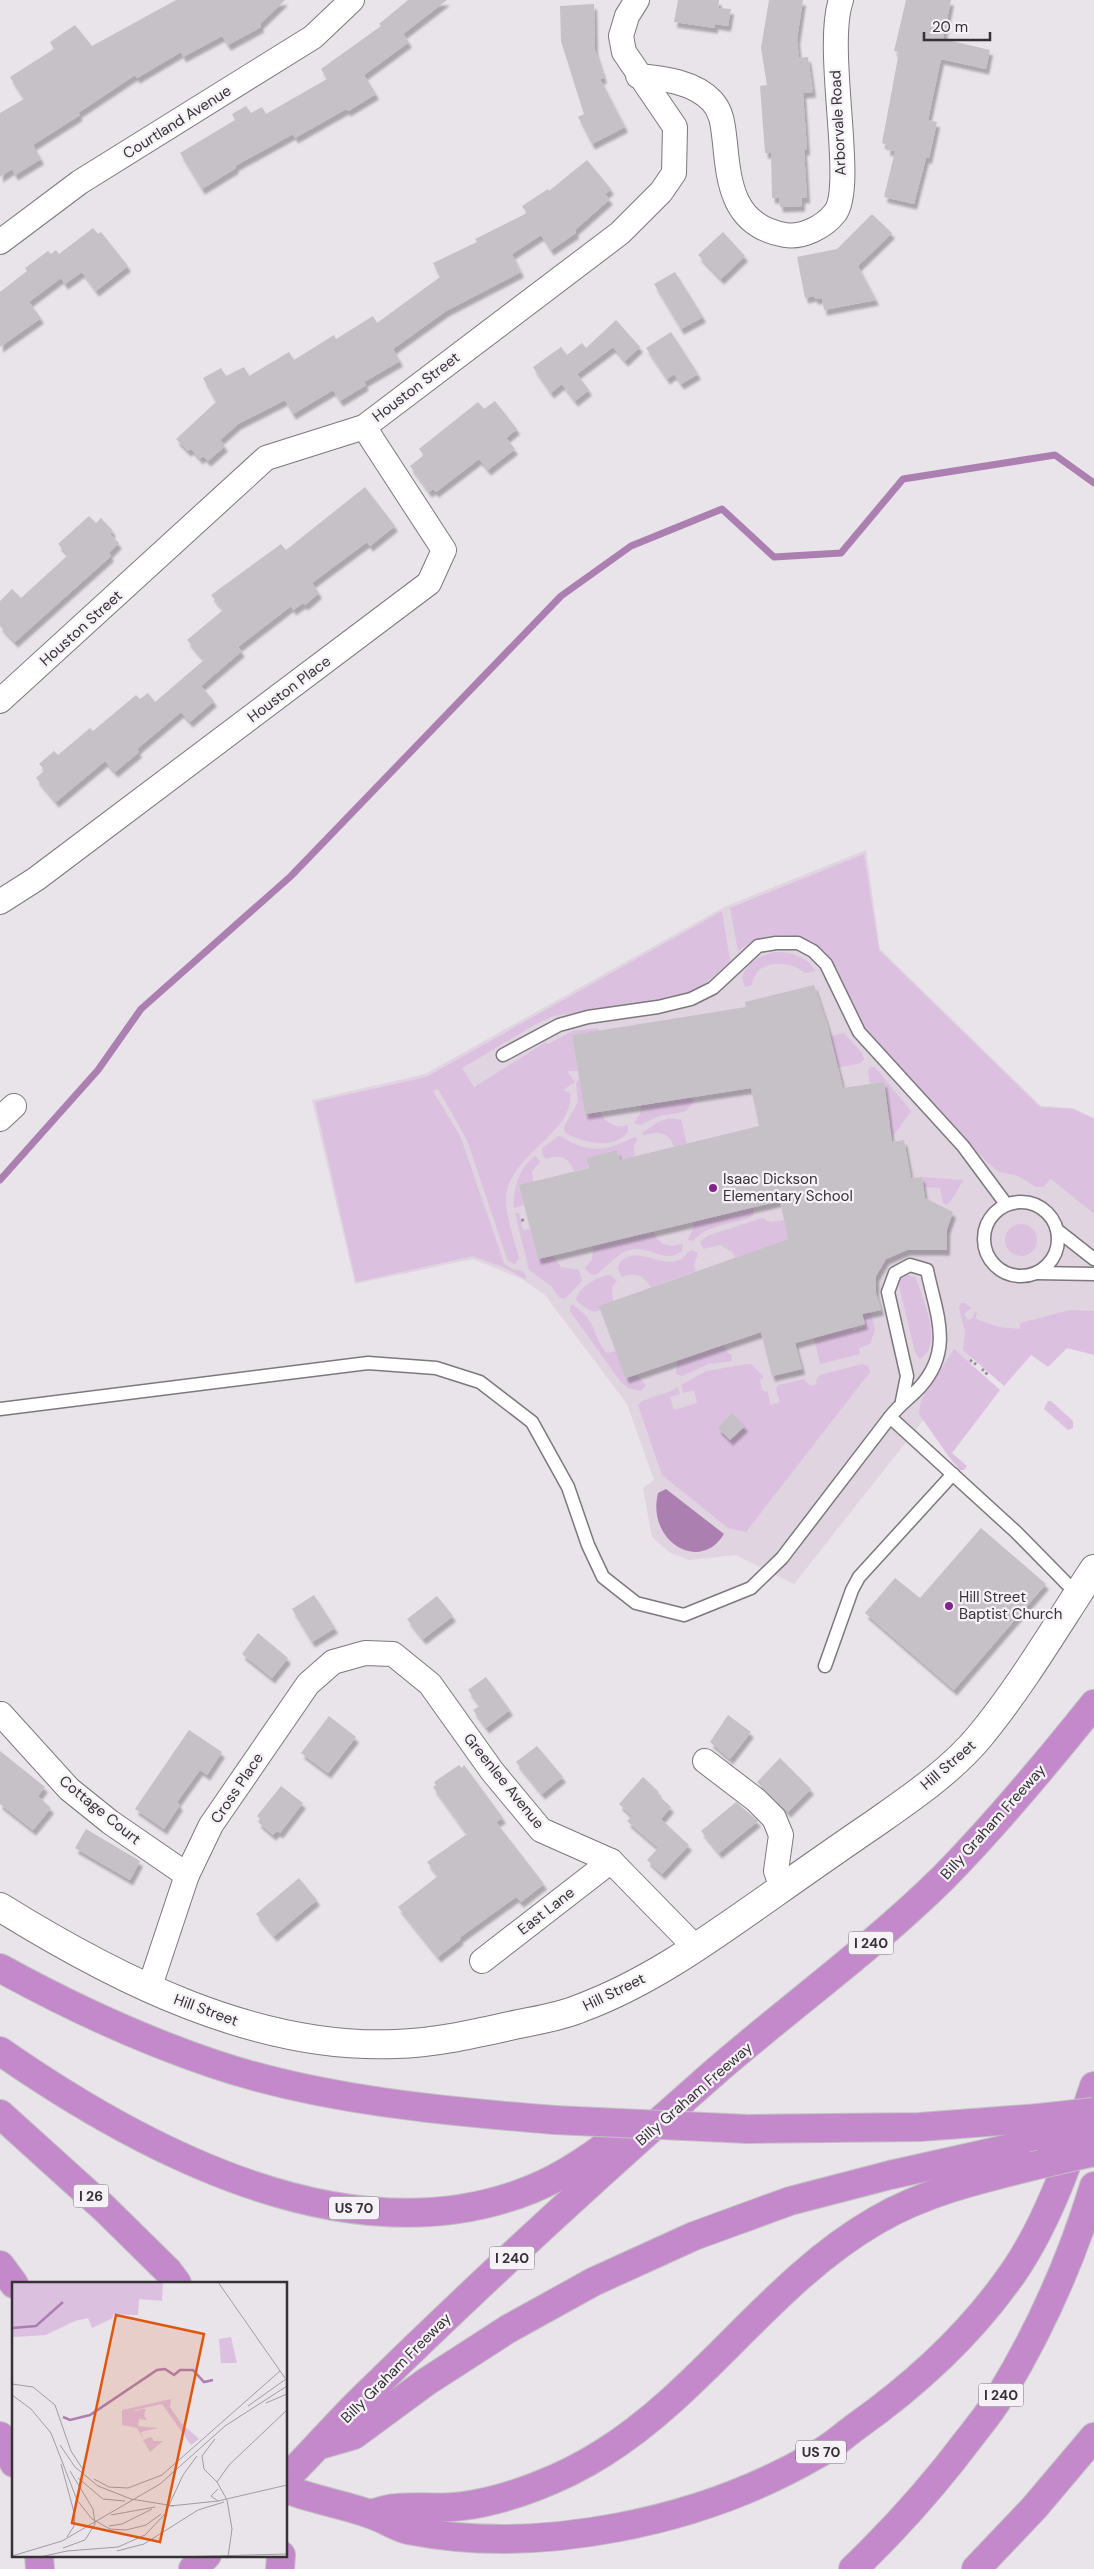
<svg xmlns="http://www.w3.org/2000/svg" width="1094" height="2569" font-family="'DM Sans',sans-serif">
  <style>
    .built { fill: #dfd4e0 }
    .green { fill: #dcc0e0 }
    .water { fill: #ac7fb1 }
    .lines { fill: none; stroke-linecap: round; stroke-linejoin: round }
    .stream { stroke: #ac7fb1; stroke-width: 7 }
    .building { fill: #c6c0c7; filter: url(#shadow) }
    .service-casing { stroke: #7d787e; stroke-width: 15 }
    .minor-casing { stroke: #7d787e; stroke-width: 26 }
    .tertiary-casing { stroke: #7d787e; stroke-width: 30 }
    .motorway-casing { stroke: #c2c2c2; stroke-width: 30 }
    .path { stroke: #938f94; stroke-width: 3; stroke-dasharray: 2.5 2.5; stroke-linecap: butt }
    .service { stroke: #fff; stroke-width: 12 }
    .minor { stroke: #fff; stroke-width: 24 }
    .tertiary { stroke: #fff; stroke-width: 28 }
    .motorway { stroke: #c489cb; stroke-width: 28 }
    .motorway-bridge-casing { stroke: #c2c2c2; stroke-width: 30; stroke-linecap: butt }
    .motorway-bridge { stroke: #c489cb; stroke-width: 28 }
    .poi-dot { fill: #82238e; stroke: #f6f0f7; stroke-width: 2 }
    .labels { text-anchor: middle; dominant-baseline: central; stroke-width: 4.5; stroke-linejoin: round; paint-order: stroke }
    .shield { fill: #f6f0f7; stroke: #6e6b6f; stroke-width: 1 }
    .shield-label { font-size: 14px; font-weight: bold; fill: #343235 }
    .street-label { font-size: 15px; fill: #343235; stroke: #f6f0f7 }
    .poi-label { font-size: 15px; fill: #343235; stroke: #f6f0f7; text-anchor: start }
    .inset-river { fill: none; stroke: #ac7fb1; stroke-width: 2.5 }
    .inset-road { fill: none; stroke: #a19ca2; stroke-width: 1 }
    .view { fill: #df570e; fill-opacity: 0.15; stroke: #df570e; stroke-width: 2.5 }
    .inset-edge { fill: none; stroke: #343235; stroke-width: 2.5 }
  </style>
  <defs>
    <filter id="shadow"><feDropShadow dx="3" dy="5.5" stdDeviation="1" flood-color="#0004"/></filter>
  </defs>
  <rect width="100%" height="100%" fill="#e9e3ea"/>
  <!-- built -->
  <polygon class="built" points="866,850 880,949 1041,1106 1073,1108 1094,1118 1094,1343 985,1342 794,1584 736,1555 689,1560 669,1552 652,1537 643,1488 654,1480 627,1404 545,1295 522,1279 473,1259 355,1284 312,1100 425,1074 724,907"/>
  <!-- green -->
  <g class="green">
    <path d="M 864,854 L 879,950 L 1040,1107 L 1073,1109 L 1094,1119 L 1094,1214 L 1051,1179 L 1043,1187 L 1036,1187 L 1018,1176 L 999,1172 L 985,1160 C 957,1130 929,1101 902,1071 C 890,1058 877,1045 866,1031 C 849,1007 844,967 821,949 C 795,929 763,931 738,951 L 730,908 Z"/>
    <path d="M 722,911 L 730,961 C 714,978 700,988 678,997 L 554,1016 L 536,1024 L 462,1068 L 474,1087 L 546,1042 L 548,1044 L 573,1031 L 598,1028 L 599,1031 L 572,1036 L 578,1071 L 567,1071 L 575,1082 L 563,1090 L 570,1093 C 575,1130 516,1152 507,1190 C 503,1211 514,1238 519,1258 L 515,1264 L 508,1261 L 505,1253 L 467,1140 L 438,1089 L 433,1091 L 461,1138 L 504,1263 L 512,1269 L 523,1271 L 527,1280 L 505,1268 L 473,1256 L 356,1282 L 315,1102 L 426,1077 Z"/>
    <path d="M 776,952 C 792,952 807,957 816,971 L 805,973 C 790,959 754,959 752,985 L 745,987 L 742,977 C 748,962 760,955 776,952 Z"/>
    <polygon points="844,1033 862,1053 864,1059 861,1063 838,1068 830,1036"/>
    <polygon points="870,1067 875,1067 911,1111 892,1138 884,1082 870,1084 868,1071"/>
    <path d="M 579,1079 L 585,1114 L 600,1112 C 605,1123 616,1129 628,1125 L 628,1132 C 613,1151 583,1142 565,1133 L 564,1127 L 578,1102 L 576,1083 Z"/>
    <polygon points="692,1097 694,1102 684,1112 659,1116 640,1125 634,1123 640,1114 641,1105"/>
    <path d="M 669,1118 L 681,1120 L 687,1144 L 674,1147 C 670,1132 656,1130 644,1136 L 642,1133 L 658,1122 Z"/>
    <path d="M 559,1136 C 565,1138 571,1143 577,1145 C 601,1153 613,1147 634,1137 L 638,1139 L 634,1145 L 635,1157 L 620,1160 L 617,1150 L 586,1158 L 588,1168 L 574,1171 C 570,1157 559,1154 546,1159 L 542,1154 L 542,1148 Z"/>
    <path d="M 536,1156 L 540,1162 L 532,1171 L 533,1182 L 519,1186 L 524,1205 L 514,1208 C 512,1192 520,1164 536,1156 Z"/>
    <path d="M 922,1177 L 964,1180 C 958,1187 953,1201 946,1205 L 943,1203 L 940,1188 L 924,1187 Z"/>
    <path d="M 754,1207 L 753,1216 C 730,1226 712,1222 692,1241 L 688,1240 L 693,1228 L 693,1222 Z"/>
    <polygon points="515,1213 519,1213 523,1230 530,1229 538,1259 553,1256 561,1267 579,1270 582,1281 565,1299 559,1297 551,1286 529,1270"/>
    <polygon points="762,1218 771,1222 784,1220 788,1239 735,1258 732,1252 720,1245 703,1249 700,1242 707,1236"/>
    <circle cx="1021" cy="1240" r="16"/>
    <path d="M 653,1231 C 658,1245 670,1249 683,1243 L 682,1251 C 666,1264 650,1247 633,1249 C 616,1252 609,1267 595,1275 L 590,1274 L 585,1268 L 592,1260 L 593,1246 Z"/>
    <path d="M 691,1250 L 698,1253 L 694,1265 L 696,1271 L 651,1287 C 644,1276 635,1271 622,1277 L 618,1269 L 620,1262 C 638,1245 659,1268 679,1260 C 684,1258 687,1253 691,1250 Z"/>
    <path d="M 610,1275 L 617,1281 L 612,1287 L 613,1301 C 598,1315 592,1315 576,1300 C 578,1287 598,1276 610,1275 Z"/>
    <path d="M 908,1275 L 915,1277 L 918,1283 C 924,1303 943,1345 920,1359 L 915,1352 L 899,1286 L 901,1278 Z"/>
    <polygon points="866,1294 875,1330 870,1344 859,1348 860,1354 820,1364 814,1338 852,1327 853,1331 865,1326 862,1313"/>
    <polygon points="961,1303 965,1303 971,1308 964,1314 968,1320 973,1318 975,1311 977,1313 975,1318 979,1320 999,1327 1020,1329 1020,1323 1070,1310 1094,1311 1094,1355 1067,1348 1048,1367 1031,1355 1004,1386 963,1350 965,1332 959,1307"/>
    <path d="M 573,1305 C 599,1322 591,1336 607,1353 L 616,1351 L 626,1378 L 636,1375 L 646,1385 L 641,1391 L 628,1388 L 620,1381 L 570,1311 L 570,1306 Z"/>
    <polygon points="723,1345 728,1353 732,1355 731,1361 708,1364 682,1376 676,1374 677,1361"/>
    <polygon points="954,1349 1000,1390 952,1453 967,1466 964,1470 960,1470 949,1457 919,1414 921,1400"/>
    <path d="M 748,1364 L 751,1364 L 763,1376 L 763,1378 L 760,1380 L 762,1390 L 768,1392 L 770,1405 L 780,1402 L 776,1390 L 778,1385 L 804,1379 L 810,1386 L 817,1384 L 816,1380 L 820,1375 L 862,1364 L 868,1366 L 870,1372 L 746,1532 L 728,1528 L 662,1475 L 638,1405 C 644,1397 667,1395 678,1387 L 680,1394 L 670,1397 L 674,1410 L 697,1403 L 694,1390 L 683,1393 L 681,1385 L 706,1371 Z"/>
    <polygon points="1048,1401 1051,1401 1073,1421 1073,1428 1068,1430 1044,1409"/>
  </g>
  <!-- water -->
  <path class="water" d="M 666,1489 L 724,1534 C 700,1574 646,1541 658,1493 Z"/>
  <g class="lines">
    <!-- stream -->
    <polyline class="stream" points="0,1180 98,1070 141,1009 291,876 561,596 631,546 722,509 774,557 841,553 903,479 1055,455 1094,483"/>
  </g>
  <!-- building -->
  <g class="building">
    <polygon points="176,0 285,0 260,24 261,27 228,45 222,36 183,57 181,52 137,78 135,75 78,113 80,115 33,145 41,159 15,175 12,169 0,177 0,113 24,99 10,77 54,49 50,42 75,25 92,46"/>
    <polygon points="408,0 447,0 403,34 409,42 364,75 376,94 348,111 346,109 295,138 293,134 235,166 236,168 202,189 180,153 235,120 232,114 246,106 251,113 262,107 266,114 327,79 321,69 381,26 379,24"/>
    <polygon points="678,0 719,0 718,8 731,9 728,26 715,24 715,28 674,22"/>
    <polygon points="769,0 803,0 797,39 799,58 808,57 813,92 803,93 807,150 804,150 807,198 802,198 802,206 780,207 779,198 772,198 771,153 765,153 760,86 767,85 761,48"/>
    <polygon points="906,0 951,0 943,39 990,50 986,69 941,59 928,120 937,122 929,158 926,158 914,204 884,197 895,151 887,150 888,145 882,143 899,52 894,51"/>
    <polygon points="594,4 595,50 604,78 600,79 625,127 592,144 578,117 584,114 561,41 560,6"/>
    <polygon points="587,160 611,189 605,194 610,199 575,230 576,233 551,250 541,235 512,254 521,272 446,311 393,349 400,361 364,382 366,385 340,401 333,390 293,414 285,400 238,424 220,440 225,446 208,461 203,456 200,459 191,449 188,451 176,439 216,402 203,378 221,368 226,376 244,367 249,376 289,352 294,360 334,335 336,339 373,316 377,323 440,277 433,263 477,242 475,239 527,213 522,206 548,189 549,191"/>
    <polygon points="872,214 892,233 858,266 876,300 824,310 822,298 815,299 814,296 805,298 797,257 837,249"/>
    <polygon points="93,228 98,234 101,232 128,266 96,291 82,272 65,284 61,278 29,302 41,318 0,347 0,292 27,271 25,268 48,251 51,254 56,250 59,254"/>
    <polygon points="723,232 745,256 721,279 698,255"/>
    <polygon points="675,272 703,317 681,329 654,284"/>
    <polygon points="616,320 640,347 625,361 613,347 577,374 589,390 575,401 562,384 551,393 533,367 561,347 567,355 582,343 586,348"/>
    <polygon points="671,332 698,374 681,384 674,374 667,379 646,348"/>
    <polygon points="495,401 517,429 506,438 515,449 488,470 479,459 436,492 433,489 429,492 410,466 424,455 419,449 478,402 484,409"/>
    <polygon points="365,487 395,526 370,546 367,542 312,583 319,593 305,605 303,603 293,610 291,606 238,647 242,651 201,686 214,701 190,722 181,712 137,749 139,752 115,772 105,761 56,802 36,778 45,770 39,764 54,751 58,755 90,728 93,731 136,695 140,699 148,693 155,702 204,660 187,640 223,610 211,595 281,544 286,550"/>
    <polygon points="89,516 96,523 101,518 113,531 110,534 119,543 109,553 111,556 15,642 0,626 0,601 12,589 21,598 68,555 58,544"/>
    <polygon points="814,985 828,1027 843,1088 884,1082 892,1142 904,1140 911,1178 922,1177 925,1198 953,1212 947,1229 947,1250 907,1250 886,1259 876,1276 876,1293 881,1310 862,1314 865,1324 795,1343 802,1369 772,1376 761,1332 626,1378 599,1306 788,1239 780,1201 538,1259 519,1185 589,1168 586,1158 617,1150 620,1160 759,1126 751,1088 585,1114 572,1035 746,1007 745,1002"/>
    <polygon points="732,1413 745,1426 730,1440 718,1428"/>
    <polygon points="981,1528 1046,1584 954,1690 865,1613 895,1578 920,1598"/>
    <polygon points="314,1595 335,1628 312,1642 292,1609"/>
    <polygon points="437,1596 453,1616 423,1639 407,1619"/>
    <polygon points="258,1633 288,1658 272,1678 242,1654"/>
    <polygon points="486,1677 510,1710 486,1728 473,1710 480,1706 468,1690"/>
    <polygon points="728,1715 751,1732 730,1759 710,1742"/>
    <polygon points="329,1716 356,1737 328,1773 301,1753"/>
    <polygon points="189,1730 222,1752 207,1775 200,1770 177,1802 180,1805 164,1829 135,1809"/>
    <polygon points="537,1746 563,1777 542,1794 516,1762"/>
    <polygon points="0,1751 45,1787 38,1796 51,1808 33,1830 0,1804"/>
    <polygon points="780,1758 811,1789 788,1812 757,1782"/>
    <polygon points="459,1765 462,1768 464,1765 503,1818 496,1822 544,1884 521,1902 516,1897 459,1938 461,1939 438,1957 398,1907 438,1876 427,1862 467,1834 433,1787 436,1785 434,1782"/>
    <polygon points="643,1777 659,1792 657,1794 671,1807 661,1819 689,1845 662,1874 647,1860 658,1848 627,1821 632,1816 619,1804"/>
    <polygon points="281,1786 303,1803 280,1833 277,1831 273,1835 258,1822 260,1819 257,1816"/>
    <polygon points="736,1802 758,1821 719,1853 701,1831"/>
    <polygon points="86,1829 140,1861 130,1880 75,1848"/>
    <polygon points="299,1878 317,1900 274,1936 256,1914"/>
  </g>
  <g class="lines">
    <defs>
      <g id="service">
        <polyline points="503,1055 559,1025 588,1017 658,1007 691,999 713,988 758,946 776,943 798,943 813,951 826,964 859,1032 963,1146 1006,1204"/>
        <circle cx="1021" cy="1239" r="37"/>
        <polyline points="1057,1230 1094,1259"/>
        <polyline points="1036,1273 1094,1274"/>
        <path d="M 0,1409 L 368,1363 L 436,1368 L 480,1382 L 532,1422 L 568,1487 L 588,1545 L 603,1577 L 636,1603 L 684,1615 L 751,1588 L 782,1558 L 890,1417 C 899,1405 911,1397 920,1387 C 954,1349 936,1314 927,1270 L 910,1265 L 895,1273 L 888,1292 L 907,1376 L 902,1401"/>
        <polyline points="890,1417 1016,1532 1077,1594"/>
        <polyline points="825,1666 852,1590 859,1577 953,1474"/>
      </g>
      <g id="minor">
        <path d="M 638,76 C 663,78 694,82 712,101 C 723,113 723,128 725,143 C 729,186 734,226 785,235 C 802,238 824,227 835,213 C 856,186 824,49 841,0"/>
        <polyline points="0,242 80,182 313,37 352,0"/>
        <polyline points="0,701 266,458 364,427 620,233 661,192 674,173 675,127 624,52 621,36 627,16 637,0"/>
        <polyline points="0,902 36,879 429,583 444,550 364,427"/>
        <polyline points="0,1119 14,1106"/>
        <polyline points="1,1714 69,1789 110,1822 187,1875"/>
        <polyline points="705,1761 756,1800 774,1818 781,1835 776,1871 782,1888"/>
        <polyline points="482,1961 611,1861"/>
        <polyline points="149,1989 187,1875 211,1825 308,1684 333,1662 365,1653 393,1654 430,1684 492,1771 541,1830 611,1861 696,1948"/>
      </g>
      <path id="tertiary" d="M 0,1907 C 116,1979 255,2050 396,2044 C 433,2043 469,2035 505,2027 C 530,2021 558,2018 581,2008 C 651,1982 712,1937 772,1895 C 806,1871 840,1847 874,1824 C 911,1798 951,1771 980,1736 C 1022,1685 1057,1625 1094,1569"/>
      <g id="motorway">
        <path d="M 0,1968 C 69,2006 140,2039 214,2064 C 321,2100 443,2111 555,2120"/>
        <path d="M 0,2051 C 145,2152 353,2262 532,2189 C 569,2174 603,2149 633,2124"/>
        <polyline points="0,2114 104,2208 168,2271 177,2283"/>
        <polyline points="748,2129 920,2127 1039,2118"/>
        <polyline points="0,2265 14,2284"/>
        <polyline points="0,2436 14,2463"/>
        <polyline points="323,2444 354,2435 426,2382 508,2329 593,2282 694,2236 790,2201 890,2175 1047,2140"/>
        <path d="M 286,2478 C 313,2452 337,2423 364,2397 C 475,2288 590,2182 707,2079 C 784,2011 869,1951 943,1878 C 997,1823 1046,1764 1094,1704"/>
        <path d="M 286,2489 C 314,2500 342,2504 370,2514 C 383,2518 395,2527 408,2530 C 539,2556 701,2522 816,2455 C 830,2448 842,2437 854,2428 C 915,2385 972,2333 1015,2270 C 1052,2215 1073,2148 1094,2086"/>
        <path d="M 371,2514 C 379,2512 388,2508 397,2508 C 419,2506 441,2509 463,2506 C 509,2500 564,2478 603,2453 C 705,2389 772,2280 877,2220 C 925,2192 980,2179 1033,2166"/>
        <polyline points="39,2555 40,2569"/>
        <polyline points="193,2569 207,2555"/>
        <polyline points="280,2569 281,2555"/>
        <path d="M 853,2569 C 896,2528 935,2484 971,2436 C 981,2423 992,2410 1000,2396 C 1039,2332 1072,2258 1094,2186"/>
        <polyline points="976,2569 1034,2508 1094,2437"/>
      </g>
    </defs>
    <!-- service casing -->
    <use href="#service" class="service-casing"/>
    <!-- minor casing -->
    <use href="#minor" class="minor-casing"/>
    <!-- tertiary casing -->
    <use href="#tertiary" class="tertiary-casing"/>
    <!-- motorway casing -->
    <use href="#motorway" class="motorway-casing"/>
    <!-- path -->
    <g class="path">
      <polyline points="522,1219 524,1223"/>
      <polyline points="970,1360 977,1365"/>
      <polyline points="982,1369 988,1375"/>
    </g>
    <!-- service -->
    <use href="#service" class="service"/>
    <!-- minor -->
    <use href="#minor" class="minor"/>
    <!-- tertiary -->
    <use href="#tertiary" class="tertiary"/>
    <!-- motorway -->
    <use href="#motorway" class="motorway"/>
    <defs>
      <g id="motorway-bridge">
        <polyline points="1039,2118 1094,2112"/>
        <polyline points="555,2120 748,2129"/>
        <polyline points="1047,2140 1094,2129"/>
        <polyline points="1033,2166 1094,2152"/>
      </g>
    </defs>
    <!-- motorway-bridge casing -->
    <use href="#motorway-bridge" class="motorway-bridge-casing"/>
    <!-- motorway-bridge -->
    <use href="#motorway-bridge" class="motorway-bridge"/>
  </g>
  <!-- markers -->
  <g class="poi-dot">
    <circle cx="713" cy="1188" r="5"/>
    <circle cx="949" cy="1606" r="5"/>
  </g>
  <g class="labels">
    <!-- shield labels -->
    <g class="shield">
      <rect x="848.5" y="1931.5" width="45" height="23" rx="4"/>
      <rect x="73.5" y="2184.5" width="35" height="23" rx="4"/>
      <rect x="329" y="2196.5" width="50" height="23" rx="4"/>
      <rect x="489.5" y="2246.5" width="45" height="23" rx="4"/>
      <rect x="978.5" y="2383.5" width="45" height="23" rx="4"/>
      <rect x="796" y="2440.5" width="50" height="23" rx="4"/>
    </g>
    <g class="shield-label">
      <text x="871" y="1943">I 240</text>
      <text x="91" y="2196">I 26</text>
      <text x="354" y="2208">US 70</text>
      <text x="512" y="2258">I 240</text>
      <text x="1001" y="2395">I 240</text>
      <text x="821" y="2452">US 70</text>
    </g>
    <!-- street labels -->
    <g class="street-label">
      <text transform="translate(177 122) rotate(-32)">Courtland Avenue</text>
      <text transform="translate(838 123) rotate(-93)">Arborvale Road</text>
      <text transform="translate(416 387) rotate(-37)">Houston Street</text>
      <text transform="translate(81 628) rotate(-42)">Houston Street</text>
      <text transform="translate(289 689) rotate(-37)">Houston Place</text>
      <text transform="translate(948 1765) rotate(-41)">Hill Street</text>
      <text transform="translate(504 1781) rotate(51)">Greenlee Avenue</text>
      <text transform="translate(237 1788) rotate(-56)">Cross Place</text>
      <text transform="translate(100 1810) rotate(39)">Cottage Court</text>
      <text transform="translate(993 1822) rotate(-48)">Billy Graham Freeway</text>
      <text transform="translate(546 1911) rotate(-38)">East Lane</text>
      <text transform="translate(614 1992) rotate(-26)">Hill Street</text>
      <text transform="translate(206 2010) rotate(20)">Hill Street</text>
      <text transform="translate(694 2094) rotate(-41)">Billy Graham Freeway</text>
      <text transform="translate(396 2368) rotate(-45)">Billy Graham Freeway</text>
    </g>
    <!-- poi labels -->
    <g class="poi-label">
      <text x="723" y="1179">Isaac Dickson<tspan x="723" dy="17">Elementary School</tspan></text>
      <text x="959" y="1597">Hill Street<tspan x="959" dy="17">Baptist Church</tspan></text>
    </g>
  </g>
  <!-- overview -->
  <g transform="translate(12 2282)">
    <rect width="275" height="275" fill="#e9e3ea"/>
    <path d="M 0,0 L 151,0 L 150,19 L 127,17 L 126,33 L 101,32 L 101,36 L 80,46 L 76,36 L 63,39 L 34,53 L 3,55 L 0,55 ZM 219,55 L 225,81 L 209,81 L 207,57 ZM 159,117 L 158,125 L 169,141 L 187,157 L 179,163 L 150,122 L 123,128 L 124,129 L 130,127 L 134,127 L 132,133 L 135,138 L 127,137 L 126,144 L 146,146 L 129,150 L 132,157 L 125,146 L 110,143 L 110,128 ZM 139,155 L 142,159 L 151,159 L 138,170 L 131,158 Z" fill="#dcc0e0"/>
    <path class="inset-river" d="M 0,46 L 24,44 L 51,20M 51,135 L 58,138 L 78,133 L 145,88 L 153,87 L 162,93 L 168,88 L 181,88 L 192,100 L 201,98"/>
    <path class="inset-road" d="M 206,0 L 273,96M 0,102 L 21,105M 21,105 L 43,123 L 59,169 L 72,189M 0,113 L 19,127 L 39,151 L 65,218 L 80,237 L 98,247 L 114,248 L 134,243 L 149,232M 254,121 L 275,112M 236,124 L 274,97M 48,163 L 63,185 L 86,204 L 119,217 L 162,224M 49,182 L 63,234 L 62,244 L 55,255M 192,187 L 205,200 L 215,218 L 220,247 L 216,275M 192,187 L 190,174 L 203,157M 66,196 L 91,217 L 113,219M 82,197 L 97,205 L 116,206 L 150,193 L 268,89M 205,200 L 217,183 L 275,128M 206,207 L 199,214 L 206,219 L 275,203M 158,224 L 206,219M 186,228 L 212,220M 99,233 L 143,225M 97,244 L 110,242 L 140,227M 51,266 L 73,258 L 83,242 L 81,227 L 58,189M 105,269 L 132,262 L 186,228M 0,274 L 50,259 L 148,202 L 213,144 L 275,104M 28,275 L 55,269 L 106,265 L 133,253 L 153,232 L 171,193 L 185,174M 163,275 L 275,272"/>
    <path class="view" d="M 104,33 L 192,52 L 148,260 L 60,241 Z"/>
    <rect width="275" height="275" class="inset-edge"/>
  </g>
  <!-- scale -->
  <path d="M924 32v8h66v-8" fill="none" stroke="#343235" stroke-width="2.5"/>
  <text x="932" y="32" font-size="15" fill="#343235" stroke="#f6f0f7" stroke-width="4" paint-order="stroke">20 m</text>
</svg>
